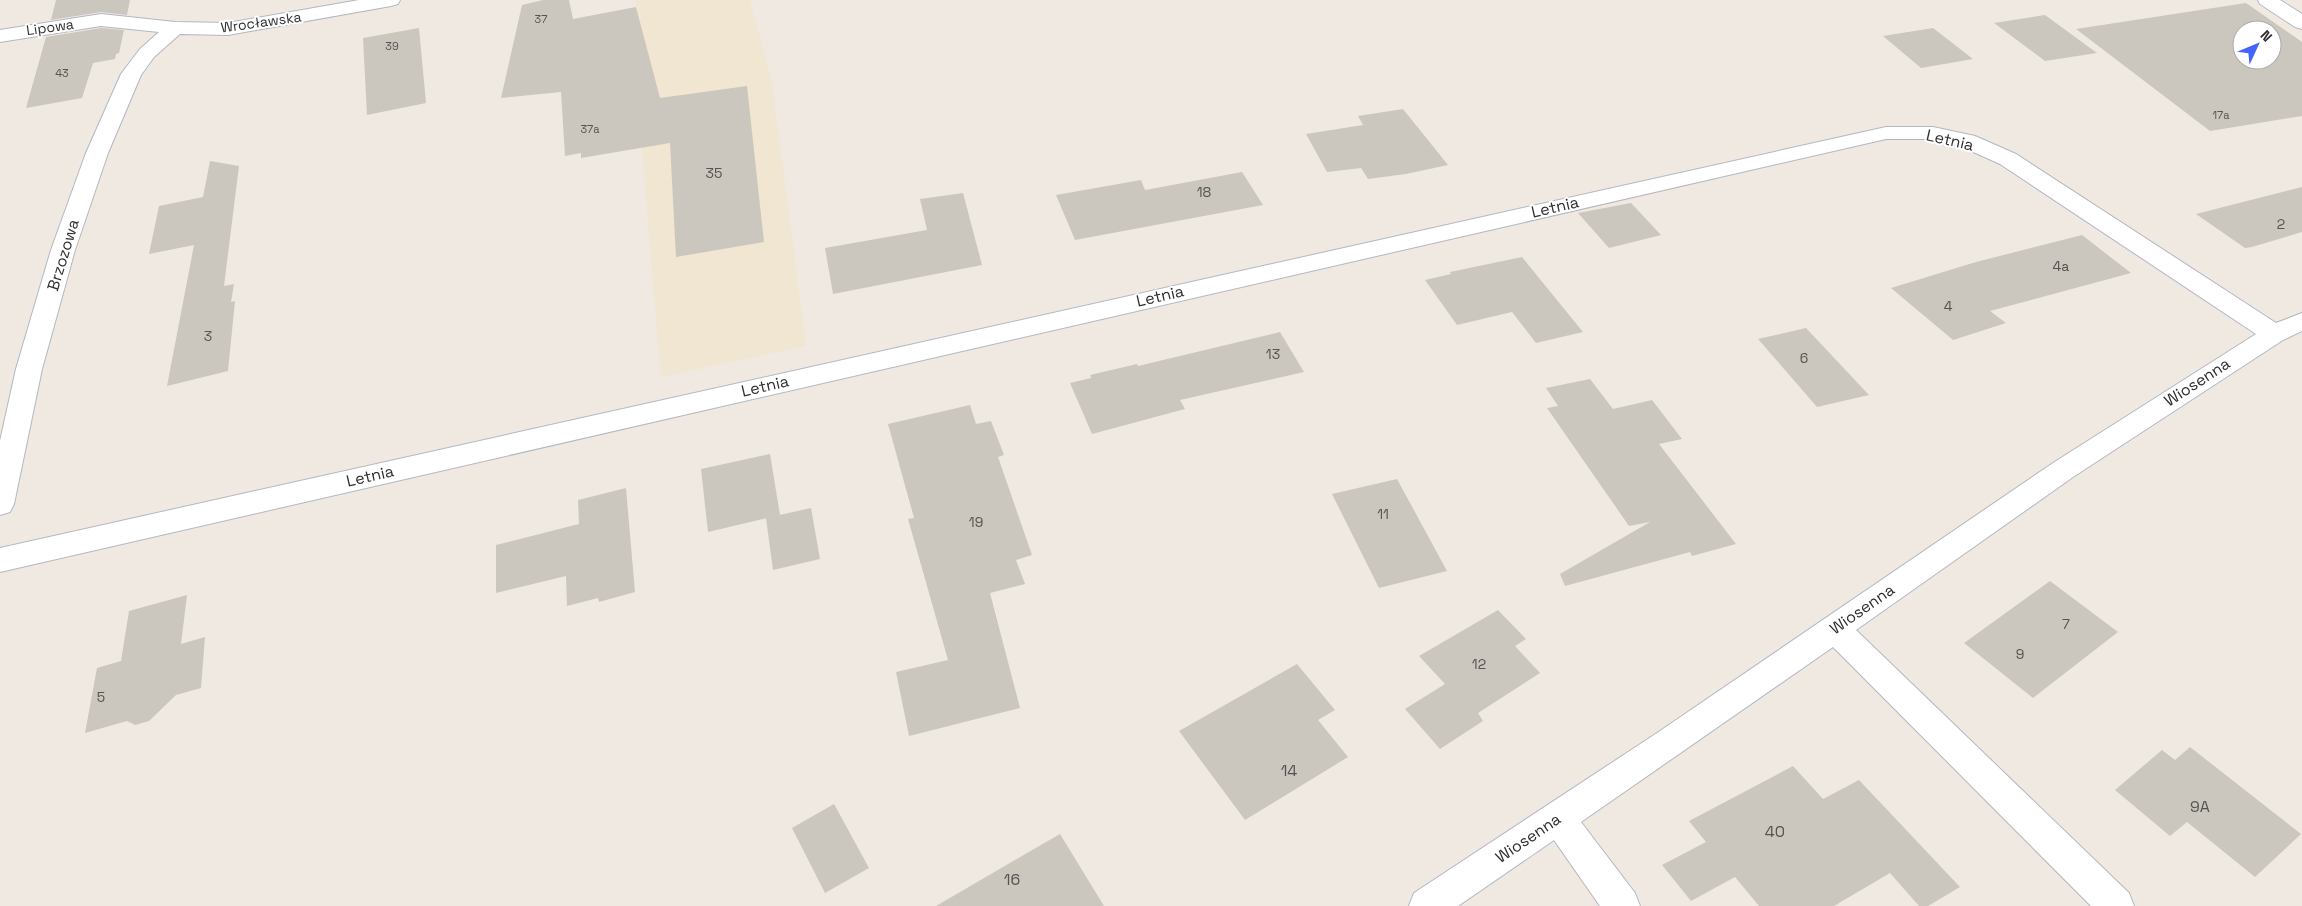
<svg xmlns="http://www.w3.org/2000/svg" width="2302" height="906" font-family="'Space Grotesk',sans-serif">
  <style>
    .education { fill: #f0e6d1 }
    .building { fill: #cbc7bf; fill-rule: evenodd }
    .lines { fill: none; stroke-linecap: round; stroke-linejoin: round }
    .minor-casing { stroke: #b4b7c1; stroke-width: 2 }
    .minor { fill: #fff; fill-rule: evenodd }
    .labels { text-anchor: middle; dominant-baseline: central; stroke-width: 4; stroke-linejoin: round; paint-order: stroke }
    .far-number-label { font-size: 11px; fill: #555452 }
    .far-street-label { font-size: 14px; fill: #2e2e2e; stroke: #fff }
    .number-label { font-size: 14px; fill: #555452 }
    .street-label { font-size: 16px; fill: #2e2e2e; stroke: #fff }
    .near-number-label { font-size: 16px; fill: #555452 }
  </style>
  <rect width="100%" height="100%" fill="#efe9e1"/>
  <!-- education -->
  <polygon class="education" points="635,0 750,0 772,83 806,346 661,377 636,76 652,73"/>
  <!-- building -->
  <g class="building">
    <polygon points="56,0 130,0 127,15 101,12 51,20"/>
    <polygon points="543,0 569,0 573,19 636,7 660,98 747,86 764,242 676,257 670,143 581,158 581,153 565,156 561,92 501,98 522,5"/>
    <path d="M 2246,3 L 2302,42 L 2302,116 L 2210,131 L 2076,29 ZM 2242,30 L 2272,30 L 2272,60 L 2242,60 Z"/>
    <polygon points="2045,15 2097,53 2045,61 1994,23"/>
    <polygon points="101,28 124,30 119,53 116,54 115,59 93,63 82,98 26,108 46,37"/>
    <polygon points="419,28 426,103 367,115 363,38"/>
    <polygon points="1933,28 1973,59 1921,68 1883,36"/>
    <polygon points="1403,109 1448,165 1406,174 1368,179 1361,168 1327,172 1306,134 1363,125 1358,116"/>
    <polygon points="210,161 239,166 224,286 234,284 231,302 235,301 228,371 167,386 194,245 149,254 159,206 203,197"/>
    <polygon points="1242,172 1263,205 1075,240 1056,195 1141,180 1145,190"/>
    <polygon points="2302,187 2302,232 2252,247 2245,248 2196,214"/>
    <polygon points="963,193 982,265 833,294 825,248 927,230 920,199"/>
    <polygon points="1631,203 1661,235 1609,248 1578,213"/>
    <polygon points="2082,235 2131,273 1990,311 2006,323 1953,340 1891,288 1976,262"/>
    <polygon points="1522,257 1583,332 1536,343 1512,312 1457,325 1425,280 1451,274 1450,272"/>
    <polygon points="1806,328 1869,395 1817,407 1758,339"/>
    <polygon points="1280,332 1304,372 1180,400 1185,409 1092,434 1070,383 1091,378 1090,375 1137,364 1138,366"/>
    <polygon points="1590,379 1613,409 1652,400 1682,439 1659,444 1736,544 1692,556 1690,552 1565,586 1560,574 1650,522 1629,526 1547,408 1558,406 1546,388"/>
    <polygon points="970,405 976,424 991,421 1004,455 998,457 1032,555 1016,560 1025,584 990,593 1020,708 909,736 896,672 948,660 908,519 914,518 888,424"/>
    <polygon points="770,454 780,515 708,532 701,469"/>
    <polygon points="1397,479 1447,571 1379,588 1332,494"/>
    <polygon points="626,488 635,592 599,602 598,598 567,606 566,576 496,593 496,545 579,524 578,500"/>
    <polygon points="811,508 820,559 773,570 766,518"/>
    <polygon points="2050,581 2118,632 2033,698 1964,643"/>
    <polygon points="187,595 181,644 205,637 201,688 176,695 149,721 135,725 127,721 85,733 97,668 121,661 129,611"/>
    <polygon points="1498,610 1526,639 1515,646 1540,673 1478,713 1483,721 1440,749 1405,709 1445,684 1419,656"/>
    <polygon points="1297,664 1335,710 1318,720 1348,757 1245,820 1179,731"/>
    <polygon points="2190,747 2301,834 2255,877 2187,822 2170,836 2115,790 2162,750 2175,760"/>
    <polygon points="1793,766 1823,799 1859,780 1960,887 1928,906 1919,906 1890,873 1834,906 1759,906 1735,877 1691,901 1662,865 1706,842 1689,821"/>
    <polygon points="834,804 869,868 825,893 792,828"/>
    <polygon points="1060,834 1104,906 936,906 1027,853"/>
  </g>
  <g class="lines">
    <defs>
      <g id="minor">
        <polygon points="359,0 400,0 398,4 391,6 228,35 180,34 154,57 141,75 108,153 75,250 42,369 14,504 10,512 0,515 0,441 16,369 51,250 86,153 121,74 140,49 159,32 101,26 0,42 0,30 101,14 175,22 228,23"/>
        <polygon points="2258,0 2280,0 2302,14 2302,29 2295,27 2260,4"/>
        <polygon points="1886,127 1933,127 1975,136 2016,154 2276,323 2302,313 2302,331 2283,340 2073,477 1856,630 2129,893 2134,906 2091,906 1833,647 1581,822 1635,893 1640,906 1600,906 1554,840 1458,906 1409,906 1414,893 1657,733 2053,463 2256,334 2000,164 1960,146 1933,139 1886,139 0,572 0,548"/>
      </g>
    </defs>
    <!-- minor casing -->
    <use href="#minor" class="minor-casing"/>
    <!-- minor -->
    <use href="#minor" class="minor"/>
  </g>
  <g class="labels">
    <!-- far-number labels -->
    <g class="far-number-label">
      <text x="541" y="19">37</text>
      <text x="392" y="46">39</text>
      <text x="62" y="73">43</text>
      <text x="2221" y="115">17a</text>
      <text x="590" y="129">37a</text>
    </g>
    <!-- far-street labels -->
    <g class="far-street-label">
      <text transform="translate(261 22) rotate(-8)">Wrocławska</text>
      <text transform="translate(50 27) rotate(-8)">Lipowa</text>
    </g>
    <!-- number labels -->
    <g class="number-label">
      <text x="714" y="173">35</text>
      <text x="1204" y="192">18</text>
      <text x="2281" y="224">2</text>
      <text x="2061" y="266">4a</text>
      <text x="1948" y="306">4</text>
      <text x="208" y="336">3</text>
      <text x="1273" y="354">13</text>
      <text x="1804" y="358">6</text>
      <text x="1383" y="514">11</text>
      <text x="976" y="522">19</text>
      <text x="2066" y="624">7</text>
      <text x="2020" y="654">9</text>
      <text x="1479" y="664">12</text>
      <text x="101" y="697">5</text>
    </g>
    <!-- street labels -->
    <g class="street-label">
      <text transform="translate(1950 140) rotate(13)">Letnia</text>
      <text transform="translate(1555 207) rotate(-13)">Letnia</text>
      <text transform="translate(63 255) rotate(-73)">Brzozowa</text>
      <text transform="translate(1160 296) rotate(-13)">Letnia</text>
      <text transform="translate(2197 382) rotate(-33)">Wiosenna</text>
      <text transform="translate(765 386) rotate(-13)">Letnia</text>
      <text transform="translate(370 476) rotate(-13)">Letnia</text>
      <text transform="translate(1862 609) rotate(-35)">Wiosenna</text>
      <text transform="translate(1528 838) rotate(-34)">Wiosenna</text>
    </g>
    <!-- near-number labels -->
    <g class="near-number-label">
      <text x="1289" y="770">14</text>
      <text x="2200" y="806">9A</text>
      <text x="1775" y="831">40</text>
      <text x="1012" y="879">16</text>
    </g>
  </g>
  <!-- north arrow -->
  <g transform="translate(2257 45) rotate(46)"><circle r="24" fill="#ffffff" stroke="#ababab"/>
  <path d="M0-4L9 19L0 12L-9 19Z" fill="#4264fb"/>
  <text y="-8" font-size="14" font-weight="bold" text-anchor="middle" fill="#2e2e2e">N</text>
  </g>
</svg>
